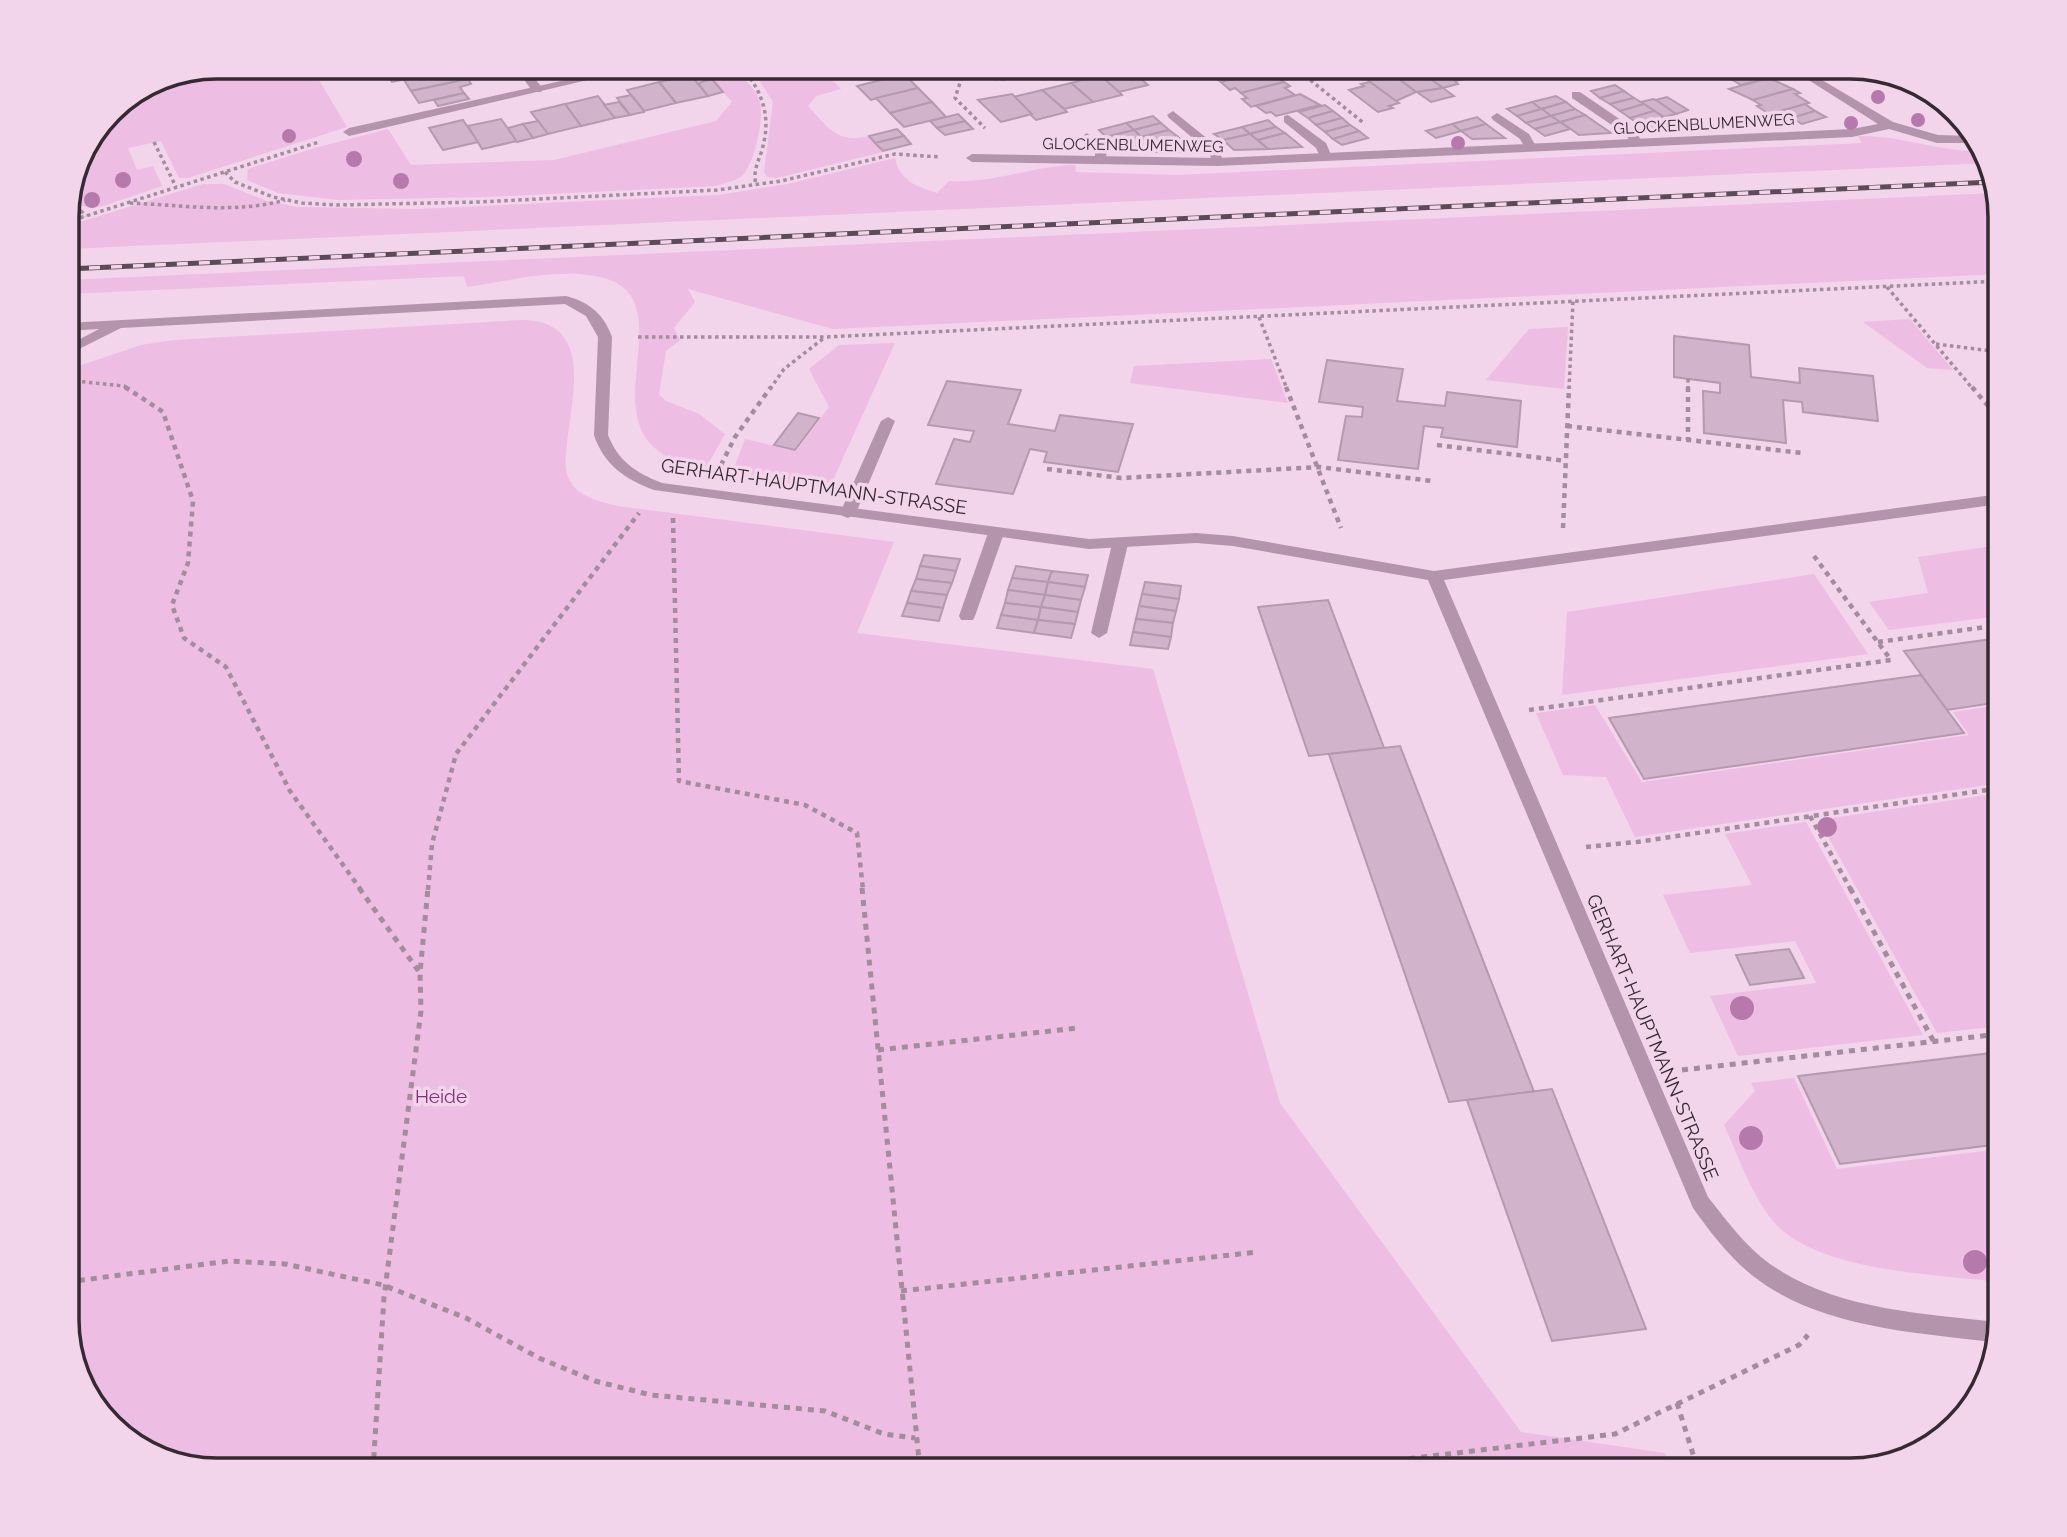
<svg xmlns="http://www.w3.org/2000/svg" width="2067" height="1537" font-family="Raleway,sans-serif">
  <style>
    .green { fill: #edbde3 }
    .building { fill: #d1b4cb; stroke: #b599af; stroke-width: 2 }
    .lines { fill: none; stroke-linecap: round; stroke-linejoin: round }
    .path-far2 { stroke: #a28c9d; stroke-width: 3.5; stroke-dasharray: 3.5 3.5; stroke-linecap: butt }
    .path-far1 { stroke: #a28c9d; stroke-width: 4.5; stroke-dasharray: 5 5; stroke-linecap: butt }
    .path { stroke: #a28c9d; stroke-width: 5; stroke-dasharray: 6 6; stroke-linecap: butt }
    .lane { fill: #b394ac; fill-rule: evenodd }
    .street { fill: #b394ac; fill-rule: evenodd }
    .rail-casing { stroke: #5a4b56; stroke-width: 5 }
    .rail { stroke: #f2d4eb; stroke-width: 3.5; stroke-dasharray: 11; stroke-linecap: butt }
    .tree { fill: #b57aab }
    .labels { text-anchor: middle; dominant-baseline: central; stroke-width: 7; stroke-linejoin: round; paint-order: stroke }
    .far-street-label { font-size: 16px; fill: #352a32; stroke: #f2d4eb }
    .street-label { font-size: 19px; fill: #352a32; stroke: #f2d4eb }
    .park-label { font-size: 19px; fill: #833177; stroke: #f2d4eb }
    .rim { fill: none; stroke: #352a32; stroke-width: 3.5 }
  </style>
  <rect width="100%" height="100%" fill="#f2d4eb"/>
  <!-- green -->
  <g class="green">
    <polygon points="217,67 311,67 347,127 188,178 179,178 161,141 128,148 137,170 153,166 162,186 100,207 67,205 82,151 117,104 160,78"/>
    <path d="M 701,67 L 733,67 C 742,77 756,88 760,102 C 764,119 755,163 742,176 C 736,181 724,183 716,186 L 485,197 L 338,200 L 278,193 L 247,180 L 248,169 L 315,148 L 388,129 L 411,165 L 554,160 L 716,121 L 732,102 Z"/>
    <path d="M 751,67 L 820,67 L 841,89 L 816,96 L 808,106 C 828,127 836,144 869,136 L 883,152 L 777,178 L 767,177 L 764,172 L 773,102 Z"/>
    <path d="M 1858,136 C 1901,135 1941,153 1985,151 L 1988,163 L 67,249 L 67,226 L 203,184 L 224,184 L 267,201 L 298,207 L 417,209 L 718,195 L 788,184 L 895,158 C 899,181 918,187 937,193 L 949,181 C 993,184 1032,166 1075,165 L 1076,172 L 1177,175 L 1862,143 Z"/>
    <path d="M 1995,193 L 2000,216 L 2000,274 L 833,329 L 688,289 L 695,302 L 674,328 L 680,340 L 666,351 L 659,394 L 666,401 L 699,414 L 725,434 L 703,473 C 683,465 662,458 648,441 C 609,391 680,290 595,276 C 554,269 508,281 467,287 L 464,276 L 67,294 L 67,280 Z"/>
    <polygon points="1910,319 1953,370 1927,368 1863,322"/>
    <path d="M 521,320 C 594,320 572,394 567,443 C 566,456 563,470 570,481 C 579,498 600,501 617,506 L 894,542 L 857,633 L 1153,669 L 1280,1103 L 1521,1432 L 1665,1453 L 1670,1470 L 216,1470 L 125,1439 L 82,1387 L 67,1330 L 67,370 L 141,345 L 174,340 Z"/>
    <polygon points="1568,327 1564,389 1486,380 1529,329"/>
    <polygon points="895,343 829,489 731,476 745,439 796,451 829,407 809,369 839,345"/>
    <polygon points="1271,359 1288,403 1130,383 1134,366"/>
    <polygon points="2000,545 2000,616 1889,630 1869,602 1928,593 1918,557"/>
    <polygon points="1814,574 1868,654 1562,695 1567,612"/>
    <polygon points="1595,705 1642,782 1969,735 1953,712 2000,705 2000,783 1635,837 1606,777 1563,775 1536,713"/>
    <polygon points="2000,793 2000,1026 1937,1033 1819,820"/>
    <polygon points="1806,822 1923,1035 1738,1056 1710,996 1816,983 1795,941 1690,953 1663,895 1752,885 1725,834"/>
    <path d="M 1794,1078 L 1837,1169 L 2000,1149 L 2000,1282 C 1936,1274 1809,1272 1769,1216 C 1749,1189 1738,1155 1724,1125 L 1755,1091 L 1751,1083 Z"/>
  </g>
  <!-- building -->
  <g class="building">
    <polygon points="404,67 432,67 436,73 392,82 385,71"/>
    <polygon points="887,67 938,67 897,76"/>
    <polygon points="1127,67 1148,85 1119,92 1096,74"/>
    <polygon points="1220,67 1258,67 1264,71 1221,82 1211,75 1216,74 1210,69"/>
    <polygon points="1414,67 1446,67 1464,79 1455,81 1458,84 1443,88"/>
    <polygon points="1414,67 1443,88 1416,92 1387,70"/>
    <polygon points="1446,67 1479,67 1491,75 1464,79"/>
    <polygon points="1479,67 1511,67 1491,75"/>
    <polygon points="1615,67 1646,67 1638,69 1641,71 1628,75"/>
    <polygon points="448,70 452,76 464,74 468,79 411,91 404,80"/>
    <polygon points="1387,70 1416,92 1396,101 1366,79 1382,75 1379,73"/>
    <polygon points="1264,71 1274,79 1279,78 1284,82 1241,93 1235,88 1230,90 1221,82"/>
    <polygon points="1754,73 1765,79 1741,85 1731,79"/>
    <polygon points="904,74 918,88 871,100 857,86"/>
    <polygon points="691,75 708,96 676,103 659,82"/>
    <polygon points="1100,75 1119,92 1122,95 1093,102 1071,83"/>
    <polygon points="1769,78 1793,89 1753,100 1729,89"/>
    <polygon points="468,79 471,84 460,87 464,93 419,103 411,91"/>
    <polygon points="712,79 723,92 708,96 698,83"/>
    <polygon points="659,82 676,103 644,111 627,90"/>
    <polygon points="1284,82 1290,86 1285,88 1295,95 1251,107 1242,99 1247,98 1241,93"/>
    <polygon points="1370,82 1396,101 1399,103 1389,106 1393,108 1378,112 1349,90 1364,86 1361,84"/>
    <polygon points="1071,83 1093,102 1064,109 1042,90"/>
    <polygon points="1615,85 1624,91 1600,98 1591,91"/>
    <polygon points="918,88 932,102 890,113 876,98"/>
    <polygon points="1443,88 1454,96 1431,102 1417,92"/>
    <polygon points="1912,88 1942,98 1943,99 1931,102 1908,89"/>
    <polygon points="1793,89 1800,93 1795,94 1809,103 1769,114 1757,106 1761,105 1753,100"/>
    <polygon points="1042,90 1064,109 1067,112 1036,120 1013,97"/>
    <polygon points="1624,91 1634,98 1610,104 1600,98"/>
    <polygon points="464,93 469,99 438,106 434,100"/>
    <polygon points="1012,94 1032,114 1001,122 978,100"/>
    <polygon points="1300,94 1320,105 1276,116 1271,112 1266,113 1256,106"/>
    <polygon points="631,95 644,111 644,112 630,115 617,98"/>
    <polygon points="598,96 615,118 581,126 565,104"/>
    <polygon points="1556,96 1566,102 1541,109 1532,102"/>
    <polygon points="1667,97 1688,110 1676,114 1656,100"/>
    <polygon points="1634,98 1644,104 1620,111 1610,104"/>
    <polygon points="1653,99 1656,100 1676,114 1664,117 1641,102"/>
    <polygon points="619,102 630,115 615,118 604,105"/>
    <polygon points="932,102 946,117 904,127 890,113"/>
    <polygon points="1532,102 1541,109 1517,116 1507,109"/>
    <polygon points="1566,102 1575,109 1551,116 1542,109"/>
    <polygon points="565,104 581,126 548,134 531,112"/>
    <polygon points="1644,104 1654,111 1630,118 1620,111"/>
    <polygon points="1805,104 1815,111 1792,118 1781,111"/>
    <polygon points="1325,105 1333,111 1308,118 1299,112"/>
    <polygon points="1542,109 1551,116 1526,123 1517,116"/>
    <polygon points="1575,109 1585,115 1560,122 1551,116"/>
    <polygon points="1333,111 1342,118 1316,125 1308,118"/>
    <polygon points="1654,111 1664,117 1640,125 1630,118"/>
    <polygon points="1815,111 1826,117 1802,124 1792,118"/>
    <polygon points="958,114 965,121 937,128 930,121"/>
    <polygon points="1585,115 1611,133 1579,135 1561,122"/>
    <polygon points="1153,116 1161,123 1134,130 1126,123"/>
    <polygon points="1551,116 1560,122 1535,129 1526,123"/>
    <polygon points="1477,117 1486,124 1461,131 1452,124"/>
    <polygon points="1664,117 1682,130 1649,131 1640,125"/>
    <polygon points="1342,118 1350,125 1325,132 1316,125"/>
    <polygon points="501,119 517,141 482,149 468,126"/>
    <polygon points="463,120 478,142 443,150 429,128"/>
    <polygon points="1268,120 1276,127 1250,134 1242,127"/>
    <polygon points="538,121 548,134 533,138 523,124"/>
    <polygon points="965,121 973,129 945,135 937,128"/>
    <polygon points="1560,122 1570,129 1545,136 1535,129"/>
    <polygon points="1126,123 1134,130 1106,137 1099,130"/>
    <polygon points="1161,123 1169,130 1141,137 1134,130"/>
    <polygon points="523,124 533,138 517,142 508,128"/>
    <polygon points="1452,124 1461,131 1436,138 1426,131"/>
    <polygon points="1486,124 1505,138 1472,139 1461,131"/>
    <polygon points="1350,125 1359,131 1333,139 1325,132"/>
    <polygon points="1242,127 1250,134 1223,140 1214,134"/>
    <polygon points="1276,127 1285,133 1258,140 1250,134"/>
    <polygon points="897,129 904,136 875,143 869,136"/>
    <polygon points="1134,130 1141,137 1114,144 1106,137"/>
    <polygon points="1169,130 1177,136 1149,143 1141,137"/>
    <polygon points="1359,131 1368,138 1342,145 1333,139"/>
    <polygon points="1285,133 1302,147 1268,149 1258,140"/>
    <polygon points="1250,134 1268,149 1234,150 1223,140"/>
    <polygon points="904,136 911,144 883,151 875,143"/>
    <polygon points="1177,136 1195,152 1158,152 1149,143"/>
    <polygon points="1141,137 1158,152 1122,151 1114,144"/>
    <polygon points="1674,336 1749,345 1751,377 1800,383 1799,368 1873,376 1878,421 1803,412 1802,402 1783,400 1786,443 1704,433 1703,391 1720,393 1720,383 1674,377"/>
    <polygon points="1327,360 1403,369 1397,401 1445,406 1447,392 1521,401 1517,447 1441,437 1443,428 1424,426 1418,469 1338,460 1346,416 1362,417 1363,407 1319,402"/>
    <polygon points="947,381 1021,390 1008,424 1055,431 1060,415 1133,424 1118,472 1044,462 1047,452 1030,449 1013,494 936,484 954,439 970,442 974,431 928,425"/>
    <polygon points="798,413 819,418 795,450 774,445"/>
    <polygon points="924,555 960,559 956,571 920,566"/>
    <polygon points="920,566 956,571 952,583 916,579"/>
    <polygon points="1016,566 1052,571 1048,582 1012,578"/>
    <polygon points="1052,571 1088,575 1085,587 1048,582"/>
    <polygon points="1012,578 1048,582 1045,595 1008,590"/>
    <polygon points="916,579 952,583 947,595 911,591"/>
    <polygon points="1048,582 1085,587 1081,600 1045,595"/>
    <polygon points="1145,582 1181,586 1179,599 1142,594"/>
    <polygon points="1008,590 1045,595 1041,607 1005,603"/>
    <polygon points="911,591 947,595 943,608 907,603"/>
    <polygon points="1142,594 1179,599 1176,611 1139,606"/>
    <polygon points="1045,595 1081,600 1078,612 1041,607"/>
    <polygon points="1328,600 1384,748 1309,756 1258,607"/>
    <polygon points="907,603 943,608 939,621 902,616"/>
    <polygon points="1005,603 1041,607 1038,620 1001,615"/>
    <polygon points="1139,606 1176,611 1173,623 1136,619"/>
    <polygon points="1041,607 1078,612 1075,624 1038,620"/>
    <polygon points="1001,615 1038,620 1034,633 997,628"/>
    <polygon points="1136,619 1173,623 1171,637 1133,632"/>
    <polygon points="1038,620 1075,624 1071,638 1034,633"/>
    <polygon points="1133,632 1171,637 1168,649 1130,645"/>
    <polygon points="2000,638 2000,702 1947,710 1904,651"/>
    <polygon points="1921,675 1964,733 1644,779 1609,718"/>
    <polygon points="1400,746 1534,1092 1449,1102 1329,754"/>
    <polygon points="1789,949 1804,978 1750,985 1736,955"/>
    <polygon points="2000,1052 2000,1144 1840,1164 1798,1076"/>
    <polygon points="1552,1089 1646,1329 1552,1341 1467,1100"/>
  </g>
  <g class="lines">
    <!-- path-far2 -->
    <g class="path-far2">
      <path d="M 742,67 C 764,94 772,119 761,153 C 757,164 753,173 756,185"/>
      <polyline points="965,67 962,77 1004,79 1056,67"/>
      <polyline points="1294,67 1365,124"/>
      <polyline points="962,77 955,98 985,128"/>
      <polyline points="1311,79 1358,67"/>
      <polyline points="154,142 176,187"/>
      <polyline points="225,172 235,182 273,197 302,203 336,205 479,202 717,190 781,181 895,154 940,157"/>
      <path d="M 130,203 C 180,205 236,214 285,200"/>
      <polyline points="67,208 81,211 86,216"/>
      <polyline points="67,222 319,142"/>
      <polyline points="1887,287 1973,389"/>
      <polyline points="1259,317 1287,389"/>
      <polyline points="638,337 825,337 2000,281"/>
      <polyline points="1936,344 2000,352"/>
      <polyline points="1688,379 1688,389"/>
      <polyline points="75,381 124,386 128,389"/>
      <polyline points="770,389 784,369 824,338"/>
      <polyline points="1569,389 1573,301"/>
    </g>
    <!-- path-far1 -->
    <g class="path-far1">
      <polyline points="125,387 163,412 193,501 188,563 172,605 184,638 226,667 290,791 361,890"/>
      <polyline points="1286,387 1341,528"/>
      <polyline points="1688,387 1688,440"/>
      <polyline points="1972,387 2000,420"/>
      <polyline points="1567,426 1802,453"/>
      <polyline points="1437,445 1566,461"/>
      <polyline points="721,465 735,437 771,387"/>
      <polyline points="1047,469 1121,478 1319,467 1432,481"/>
      <polyline points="673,518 679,781 805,805 857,833 863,890"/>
      <polyline points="1563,528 1569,387"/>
      <polyline points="1878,642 2000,625"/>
      <polyline points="1529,710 1891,660 1814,556"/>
      <polyline points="1810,816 1851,890"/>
      <polyline points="1586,847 1637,842 2000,788"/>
      <polyline points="428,890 432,844 456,754 639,513"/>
    </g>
    <!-- path -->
    <g class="path">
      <polyline points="359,888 420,973"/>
      <polyline points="862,888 920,1470"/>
      <polyline points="1850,888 1934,1042"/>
      <polyline points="878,1050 1078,1028"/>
      <polyline points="1682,1070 2000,1034"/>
      <polyline points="67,1282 229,1261 285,1264 383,1285 466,1318 539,1358 595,1381 651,1395 825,1411 884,1434 915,1438"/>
      <polyline points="901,1291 1258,1252"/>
      <polyline points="1677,1403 1698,1470"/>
      <polyline points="373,1470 384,1297 421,1011 420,973 428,888"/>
      <polyline points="1314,1470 1615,1434 1799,1345 1808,1335"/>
    </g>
    <!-- lane -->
    <g class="lane">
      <polygon points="515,67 526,67 543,89 541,92 533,92"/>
      <polygon points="580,67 591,67 599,77 589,79"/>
      <polygon points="1572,92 1580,92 1634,129 1643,143 1641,146 1633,146 1625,134 1572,98"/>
      <polygon points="1173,111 1219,148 1223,162 1221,165 1213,165 1209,152 1169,118 1167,115"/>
      <polygon points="1497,113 1529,134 1537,148 1535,151 1527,151 1520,139 1493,120 1491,117"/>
      <polygon points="1288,115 1326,143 1332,157 1330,160 1322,160 1316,148 1284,122 1284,116"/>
      <polygon points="1087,133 1107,151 1105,163 1101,164 1095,160 1095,152 1081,137"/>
      <polygon points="888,417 895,421 856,513 848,518 843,516 840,513 881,421"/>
      <polygon points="996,528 1004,533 975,616 973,620 961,620 959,616 988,533"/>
      <polygon points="1120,539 1128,544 1107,633 1099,638 1091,633 1112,544"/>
    </g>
    <!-- street -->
    <g class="street">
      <polygon points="624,67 643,67 349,136 343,132 349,128"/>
      <polygon points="1788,67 1800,67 1893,122 1938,135 1973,136 1979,143 1937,143 1889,129 1852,137 1217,166 972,162 966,158 972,154 1217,158 1852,129 1878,124"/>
      <path d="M 566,296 C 589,302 604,314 612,337 L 608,435 C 618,461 636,473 662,483 L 1089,539 L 1196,533 L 1233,536 L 1434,571 L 2000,494 L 2000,504 L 1444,580 L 1708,1197 C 1727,1221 1745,1246 1770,1264 C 1836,1310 1920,1313 1997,1322 L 2000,1323 L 1993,1342 C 1913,1332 1820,1328 1753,1276 C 1729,1257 1711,1233 1693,1208 L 1428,580 L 1233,546 L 1196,543 L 1089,549 L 654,490 C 625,479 604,465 594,435 L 598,337 L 586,316 L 565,304 L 121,328 L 67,355 L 67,346 L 99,329 L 67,331 L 67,323 Z"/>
    </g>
    <defs>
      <polyline id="rail" points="67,269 1993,182"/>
    </defs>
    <!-- rail casing -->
    <use href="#rail" class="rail-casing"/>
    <!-- rail -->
    <use href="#rail" class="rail"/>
  </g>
  <!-- trees -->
  <g class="tree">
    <circle cx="1878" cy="97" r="7"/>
    <circle cx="1918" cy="120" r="7"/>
    <circle cx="1851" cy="123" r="7"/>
    <circle cx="289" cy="136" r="7"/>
    <circle cx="1458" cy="143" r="7"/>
    <circle cx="354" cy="159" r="8"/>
    <circle cx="123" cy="180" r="8"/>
    <circle cx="401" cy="181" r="8"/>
    <circle cx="92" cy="200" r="8"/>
    <circle cx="1827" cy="827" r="10"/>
    <circle cx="1742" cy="1008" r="12"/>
    <circle cx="1751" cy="1138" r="12"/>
    <circle cx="1975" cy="1262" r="12"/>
  </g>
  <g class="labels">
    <!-- far-street labels -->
    <g class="far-street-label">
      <text transform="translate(1704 124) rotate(-3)">GLOCKENBLUMENWEG</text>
      <text transform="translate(1133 145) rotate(1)">GLOCKENBLUMENWEG</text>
    </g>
    <!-- street labels -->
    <g class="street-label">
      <text transform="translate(814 486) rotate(8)">GERHART-HAUPTMANN-STRASSE</text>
      <text transform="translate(1653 1037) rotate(67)">GERHART-HAUPTMANN-STRASSE</text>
    </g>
    <!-- park labels -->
    <g class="park-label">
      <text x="441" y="1096">Heide</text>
    </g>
  </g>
  <!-- crop -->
  <path d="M0 0H2067V1537H0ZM217 79H1850A138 138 0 0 1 1988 217V1320A138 138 0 0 1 1850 1458H217A138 138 0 0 1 79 1320V217A138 138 0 0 1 217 79Z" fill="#f2d4eb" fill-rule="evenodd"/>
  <path class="rim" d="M217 79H1850A138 138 0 0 1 1988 217V1320A138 138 0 0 1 1850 1458H217A138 138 0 0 1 79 1320V217A138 138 0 0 1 217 79Z"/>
</svg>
